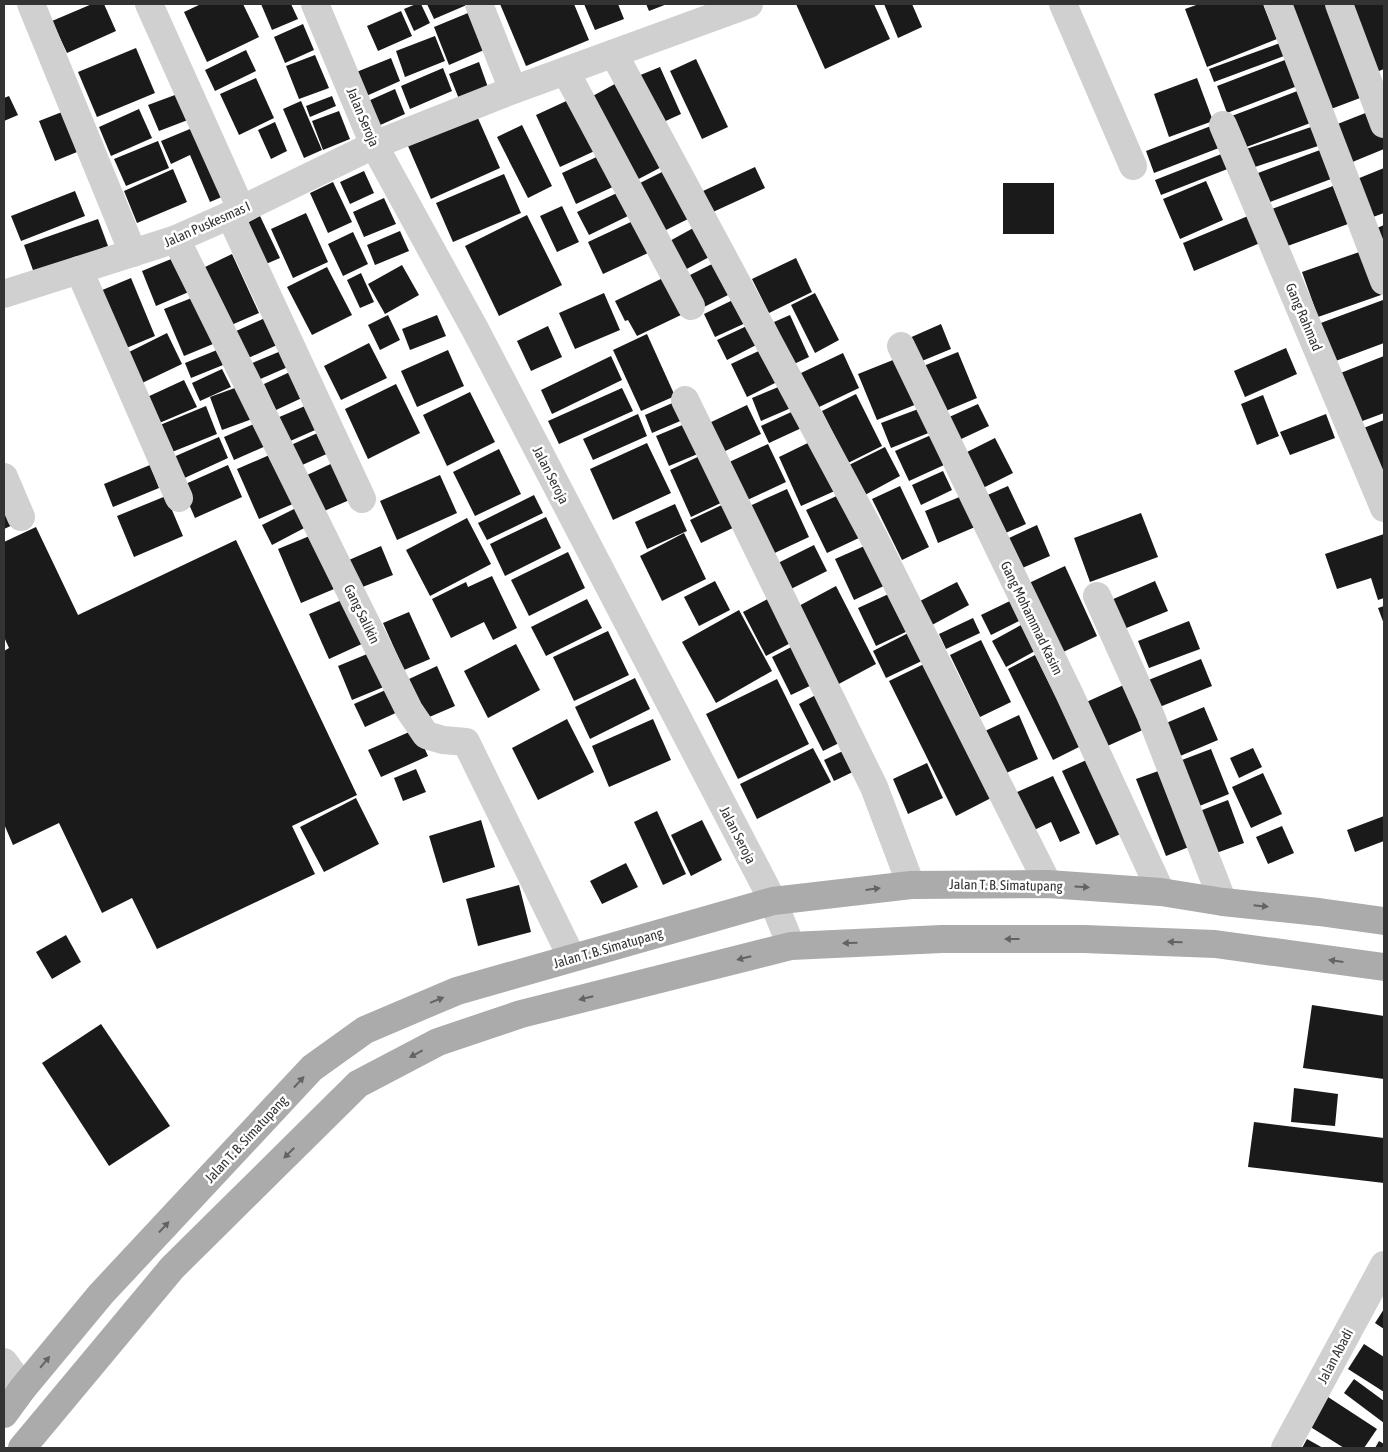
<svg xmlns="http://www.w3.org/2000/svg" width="1388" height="1452" font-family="'Asap Condensed',sans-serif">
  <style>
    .building { fill: #1a1a1a }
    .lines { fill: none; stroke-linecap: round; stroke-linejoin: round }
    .minor { stroke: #d0d0d0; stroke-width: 28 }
    .major { stroke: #ababab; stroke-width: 28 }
    .oneway { fill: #636363 }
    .labels { text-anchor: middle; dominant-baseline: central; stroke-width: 5; stroke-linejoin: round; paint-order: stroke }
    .street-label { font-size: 14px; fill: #333; stroke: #fff }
  </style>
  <rect width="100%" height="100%" fill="#fff"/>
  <!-- building -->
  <g class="building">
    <polygon points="92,4 104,4 116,31 67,53 52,21"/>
    <polygon points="201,4 243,4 259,37 207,62 184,12"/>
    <polygon points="261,4 291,4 298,19 272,30"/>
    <polygon points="416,4 421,4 430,23 414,31 404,9"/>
    <polygon points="427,4 469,4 434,19"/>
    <polygon points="500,4 574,4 589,40 526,66"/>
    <polygon points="584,4 618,4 624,19 595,30"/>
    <polygon points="646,4 667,4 649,11"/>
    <polygon points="796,4 874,4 890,39 825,69"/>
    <polygon points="884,4 912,4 922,27 898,38"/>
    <polygon points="1199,4 1263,4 1277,39 1207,67 1185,9"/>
    <polygon points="1289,4 1332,4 1368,95 1331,109"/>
    <polygon points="1348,4 1384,4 1384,69 1374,73"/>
    <polygon points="401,11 412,36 378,51 367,26"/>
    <polygon points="468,13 484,50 449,65 434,27"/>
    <polygon points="303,24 314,50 285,63 274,37"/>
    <polygon points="435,36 445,61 405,77 396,51"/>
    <polygon points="1280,43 1284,56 1214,82 1209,69"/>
    <polygon points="136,48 155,93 97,117 78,72"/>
    <polygon points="246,50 256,71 215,91 205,70"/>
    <polygon points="315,55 329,88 299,99 286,66"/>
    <polygon points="391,58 400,81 364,97 354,73"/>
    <polygon points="1290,58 1300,85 1227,113 1217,86"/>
    <polygon points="696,59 728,127 702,139 670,71"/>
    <polygon points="479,62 490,93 461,104 449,74"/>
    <polygon points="660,67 681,114 659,124 638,76"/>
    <polygon points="443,68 452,91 410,109 401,86"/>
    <polygon points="256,78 274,118 239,135 220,94"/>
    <polygon points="1197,78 1213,121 1169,137 1154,94"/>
    <polygon points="624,79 669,163 633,182 589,98"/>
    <polygon points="395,89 405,114 378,126 368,101"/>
    <polygon points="1300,90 1313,122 1241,149 1229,117"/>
    <polygon points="183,92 193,118 159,131 148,105"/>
    <polygon points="9,96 18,115 4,121 4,98"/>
    <polygon points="332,96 336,106 310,117 306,106"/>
    <polygon points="575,97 599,149 560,167 536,115"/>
    <polygon points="301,101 322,150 304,158 283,109"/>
    <polygon points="139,109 152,138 111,156 99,127"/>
    <polygon points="1373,110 1384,139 1384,149 1350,163 1335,125"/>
    <polygon points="339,111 350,139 323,150 312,121"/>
    <polygon points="62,112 77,152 55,161 39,121"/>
    <polygon points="477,116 500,168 431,199 408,146"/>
    <polygon points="275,122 287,151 271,159 258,130"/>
    <polygon points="202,124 231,193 210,202 190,155 171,164 161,141"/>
    <polygon points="1216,124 1224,146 1154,173 1146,151"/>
    <polygon points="522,125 552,186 528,198 497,137"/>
    <polygon points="1311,127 1318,146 1252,168 1246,149"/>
    <polygon points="158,141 169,168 126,186 114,159"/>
    <polygon points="1320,150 1331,179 1270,202 1258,173"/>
    <polygon points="1224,153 1230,168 1161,195 1155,180"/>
    <polygon points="603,154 617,185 576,204 562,173"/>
    <polygon points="755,167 765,188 713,212 703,191"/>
    <polygon points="670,168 694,216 662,232 638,184"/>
    <polygon points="1384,168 1384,213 1373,217 1357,179"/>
    <polygon points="173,169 187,202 137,223 124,191"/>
    <polygon points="364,171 374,193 350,204 340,182"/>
    <polygon points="504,174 521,213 453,242 436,203"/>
    <polygon points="1206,181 1223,220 1180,239 1163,199"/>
    <polygon points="333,182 352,222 328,233 310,193"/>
    <rect x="1003" y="183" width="51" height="51"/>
    <polygon points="1333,186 1348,224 1282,248 1267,211"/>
    <polygon points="75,191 85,216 21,241 11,216"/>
    <polygon points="619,192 630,215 589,235 577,212"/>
    <polygon points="384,198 396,224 364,237 353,212"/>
    <polygon points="562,206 579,242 557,252 540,216"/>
    <polygon points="306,213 328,262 293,278 271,229"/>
    <polygon points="527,215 562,285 499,316 465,246"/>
    <polygon points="260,216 280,258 266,264 247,223"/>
    <polygon points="1248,216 1260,243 1194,271 1183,243"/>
    <polygon points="98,219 108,246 34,273 24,245"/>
    <polygon points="633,221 648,253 603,274 588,242"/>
    <polygon points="1384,225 1384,247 1377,228"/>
    <polygon points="697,226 713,255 681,272 666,243"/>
    <polygon points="400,231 409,251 375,265 367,245"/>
    <polygon points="353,232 368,264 343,276 328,244"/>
    <polygon points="1365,250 1381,295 1318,317 1302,272"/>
    <polygon points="232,254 259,313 229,326 203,268"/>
    <polygon points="176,257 191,291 156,306 142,271"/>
    <polygon points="796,258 812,292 769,313 752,279"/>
    <polygon points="716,262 732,293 700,309 684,278"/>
    <polygon points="402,265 419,295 385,314 368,284"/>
    <polygon points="327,267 352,315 312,335 287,287"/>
    <polygon points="361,273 374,302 360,308 347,280"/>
    <polygon points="131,278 155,336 124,349 100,291"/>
    <polygon points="663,278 681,315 637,336 628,320 625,321 615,301"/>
    <polygon points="604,293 620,330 575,349 559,313"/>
    <polygon points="815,293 839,340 815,353 791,305"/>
    <polygon points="194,297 213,344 184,356 164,309"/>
    <polygon points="739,297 750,321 715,337 704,314"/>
    <polygon points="1383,300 1384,343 1333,362 1318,324"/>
    <polygon points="388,315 400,340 380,350 368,325"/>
    <polygon points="437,315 446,336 410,350 402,329"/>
    <polygon points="790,315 809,357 794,364 774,322"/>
    <polygon points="265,318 277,345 246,359 234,332"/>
    <polygon points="753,323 762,342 727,360 717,340"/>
    <polygon points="941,324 951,349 917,363 907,339"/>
    <polygon points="548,326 562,357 531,371 517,341"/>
    <polygon points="167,333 182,364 140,384 127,353"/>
    <polygon points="647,334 675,396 641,411 613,350"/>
    <polygon points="369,343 387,378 341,400 324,366"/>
    <polygon points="767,347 783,379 747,397 731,364"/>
    <polygon points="1286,348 1297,374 1245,397 1234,371"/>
    <polygon points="217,350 223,365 191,378 185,363"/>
    <polygon points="448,350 464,386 417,407 401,371"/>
    <polygon points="281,351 288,367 258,380 250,364"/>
    <polygon points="958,352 977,398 941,413 921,367"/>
    <polygon points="843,353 859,388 817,408 801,373"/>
    <polygon points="611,356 622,380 552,414 541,390"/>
    <polygon points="1384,356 1384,413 1357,423 1338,374"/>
    <polygon points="898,358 917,404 877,420 858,374"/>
    <polygon points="222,369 231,387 200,401 192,383"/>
    <polygon points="292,371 304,397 276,410 264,384"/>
    <polygon points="184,380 197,407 157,424 145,398"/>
    <polygon points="788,383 798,405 761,421 752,398"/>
    <polygon points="396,384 420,433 368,459 345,409"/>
    <polygon points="243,385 255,418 222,430 210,397"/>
    <polygon points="622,388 633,411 559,444 548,421"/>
    <polygon points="470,392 495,442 447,466 423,415"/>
    <polygon points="856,394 882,446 848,463 822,411"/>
    <polygon points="1263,395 1279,436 1257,445 1241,404"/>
    <polygon points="677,401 685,419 652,433 645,415"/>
    <polygon points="312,403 322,427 288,442 277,418"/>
    <polygon points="978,404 989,426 957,441 947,418"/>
    <polygon points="747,405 761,434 719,454 705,425"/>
    <polygon points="206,406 217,434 172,452 160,425"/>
    <polygon points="800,408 808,425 769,443 761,426"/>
    <polygon points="921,408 931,432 891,448 881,423"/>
    <polygon points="638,414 647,436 593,460 583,439"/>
    <polygon points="1326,414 1335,438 1290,455 1280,432"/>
    <polygon points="1384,420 1384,478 1361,429"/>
    <polygon points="258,422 268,445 234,460 224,437"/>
    <polygon points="687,423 700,453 669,466 656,436"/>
    <polygon points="322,431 331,452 300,466 291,445"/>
    <polygon points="931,435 944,465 909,481 895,451"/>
    <polygon points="219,437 228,458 178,481 169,459"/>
    <polygon points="995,438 1013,473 981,489 963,454"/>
    <polygon points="814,440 837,490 801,506 779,457"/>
    <polygon points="647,443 671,493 613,520 590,469"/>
    <polygon points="768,444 786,482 741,503 723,465"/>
    <polygon points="885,447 900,476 865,495 849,465"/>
    <polygon points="499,449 521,494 475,516 453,472"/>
    <polygon points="274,453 295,503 259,519 237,469"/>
    <polygon points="704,454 725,501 691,517 670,470"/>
    <polygon points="337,461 354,498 322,512 305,476"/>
    <polygon points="150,465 159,488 113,507 104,484"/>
    <polygon points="228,465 242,497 195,518 181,486"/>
    <polygon points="943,471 952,490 921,505 912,485"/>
    <polygon points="440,475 457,513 397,540 380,501"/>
    <polygon points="900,486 929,547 902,560 872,499"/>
    <polygon points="1008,486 1026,524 1001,535 983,497"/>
    <polygon points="787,489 809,537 766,557 743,509"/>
    <polygon points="841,494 861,537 827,553 806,510"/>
    <polygon points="534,495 543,513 487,540 478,523"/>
    <polygon points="166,496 183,536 134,557 117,516"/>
    <polygon points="962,496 975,527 938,543 925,511"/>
    <polygon points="4,500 15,524 4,529"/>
    <polygon points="726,503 737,526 701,543 690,520"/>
    <polygon points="675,504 687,531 647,549 635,522"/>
    <polygon points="300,506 310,525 272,545 262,525"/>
    <polygon points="1141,513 1158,557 1090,582 1074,538"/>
    <polygon points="546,517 561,548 505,576 490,544"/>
    <polygon points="467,518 491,564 430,596 406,550"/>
    <polygon points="1037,525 1050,556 1020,569 1007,539"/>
    <polygon points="36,527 78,615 236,540 357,795 292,826 315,874 157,949 132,898 102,913 59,823 13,845 4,824 4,651 9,648 4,637 4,542"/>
    <polygon points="684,533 706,579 662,601 640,556"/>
    <polygon points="1384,534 1384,598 1378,600 1371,578 1337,589 1325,554"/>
    <polygon points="312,535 334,589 301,603 278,549"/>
    <polygon points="869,544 888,584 854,600 835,559"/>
    <polygon points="814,545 827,571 787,591 774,565"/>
    <polygon points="381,546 393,575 360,588 349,560"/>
    <polygon points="568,552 585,588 529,616 511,580"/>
    <polygon points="1065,566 1097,636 1061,653 1029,583"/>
    <polygon points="492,576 517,628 493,640 484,622 451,638 432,599 466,582 468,587"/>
    <polygon points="715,581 730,610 699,626 684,597"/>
    <polygon points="1155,581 1168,611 1124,629 1111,600"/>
    <polygon points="957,582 969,605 932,625 920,601"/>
    <polygon points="836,586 876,664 835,686 795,608"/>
    <polygon points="893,592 910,630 876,646 858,608"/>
    <polygon points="777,594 800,638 766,656 743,612"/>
    <polygon points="344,599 364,643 329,659 309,614"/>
    <polygon points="587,599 602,628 546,656 531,627"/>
    <polygon points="1012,600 1021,620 991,635 981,615"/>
    <polygon points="1384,606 1384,624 1378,608"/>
    <polygon points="739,610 772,671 716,703 682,642"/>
    <polygon points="409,612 430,659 404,670 383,623"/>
    <polygon points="973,618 980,633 946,649 939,634"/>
    <polygon points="1189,621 1200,649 1149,668 1138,641"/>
    <polygon points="1021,625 1035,651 1006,667 992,641"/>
    <polygon points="914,630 928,658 886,678 873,651"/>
    <polygon points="608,631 629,675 574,701 553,657"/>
    <polygon points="981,640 1011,702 980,717 950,655"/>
    <polygon points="799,643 818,682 791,695 772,657"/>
    <polygon points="516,644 540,690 488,718 464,671"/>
    <polygon points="372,652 386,686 352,700 338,666"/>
    <polygon points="1035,655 1081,746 1053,760 1008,669"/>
    <polygon points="1201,659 1212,686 1157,708 1146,681"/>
    <polygon points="926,663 993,797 956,816 889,681"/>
    <polygon points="437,666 455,706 427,718 409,679"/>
    <polygon points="635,678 650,709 590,739 575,707"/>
    <polygon points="777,679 809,744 738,779 706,714"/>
    <polygon points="1128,683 1147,728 1103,748 1082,704"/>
    <polygon points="390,688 400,711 365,727 354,704"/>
    <polygon points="825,690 849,738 823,751 799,704"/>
    <polygon points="1204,707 1218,740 1173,759 1159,726"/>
    <polygon points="1019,715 1038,759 1004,774 985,731"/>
    <polygon points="567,719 594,772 538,800 512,748"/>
    <polygon points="653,719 671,760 609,787 592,746"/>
    <polygon points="416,729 428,756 381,777 368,750"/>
    <polygon points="813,748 831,782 757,819 740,784"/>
    <polygon points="849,748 859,769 834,781 824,760"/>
    <polygon points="1253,748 1262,767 1239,778 1230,758"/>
    <polygon points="1211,749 1229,794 1192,809 1174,763"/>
    <polygon points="1091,758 1125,832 1096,845 1062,771"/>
    <polygon points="927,763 943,798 908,814 893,779"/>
    <polygon points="416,769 426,792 403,801 394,778"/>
    <polygon points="1164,769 1194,845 1166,856 1136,779"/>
    <polygon points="1263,773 1282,814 1251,828 1232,787"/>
    <polygon points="1053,776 1080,833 1060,842 1051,822 1032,831 1015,793"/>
    <polygon points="356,798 379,844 324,872 300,827"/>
    <polygon points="1228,800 1244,843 1208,856 1192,814"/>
    <polygon points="657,811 686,874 663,885 634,822"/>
    <polygon points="1384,816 1384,841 1355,852 1347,830"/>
    <polygon points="481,820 495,867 443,883 429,836"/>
    <polygon points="702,820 722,860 691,876 671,835"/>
    <polygon points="1282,826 1294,853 1268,864 1256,837"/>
    <polygon points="626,863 638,887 602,904 590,881"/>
    <polygon points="519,885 531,932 478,946 466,899"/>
    <polygon points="66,935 81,962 52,979 36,952"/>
    <polygon points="1312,1005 1384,1016 1384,1079 1303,1068"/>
    <polygon points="101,1024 170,1126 109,1166 42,1063"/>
    <polygon points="1294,1088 1338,1094 1335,1126 1291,1122"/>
    <polygon points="1254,1122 1384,1138 1384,1183 1248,1167"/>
    <polygon points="1384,1309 1384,1329 1375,1323"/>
    <polygon points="1364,1344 1384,1357 1384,1392 1348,1369"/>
    <polygon points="1354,1379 1384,1401 1384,1423 1344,1393"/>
    <polygon points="1328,1397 1377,1429 1364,1448 1344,1448 1309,1426"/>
    <polygon points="1307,1439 1323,1448 1302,1448"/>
    <polygon points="1379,1441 1384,1444 1384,1448 1375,1448"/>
  </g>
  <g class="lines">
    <!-- minor -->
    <g class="minor">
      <polyline points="31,4 133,253"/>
      <polyline points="149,4 241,209"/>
      <polyline points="315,4 374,145 476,331 773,901 791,946"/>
      <polyline points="479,4 513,90"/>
      <polyline points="1063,4 1133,166"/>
      <polyline points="1278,4 1384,281"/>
      <polyline points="1339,4 1384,124"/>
      <polyline points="614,54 874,538 1048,884"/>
      <polyline points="566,72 691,306"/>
      <polyline points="1223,125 1384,508"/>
      <polyline points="230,215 362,499"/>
      <polyline points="176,239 409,710 426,735 443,740 466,742 572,958"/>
      <polyline points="79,270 179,498"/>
      <polyline points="4,294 176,239 230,215 374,145 513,90 749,4"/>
      <polyline points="901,346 1069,693 1161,892"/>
      <polyline points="685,400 874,787 911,885"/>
      <polyline points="4,477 21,517"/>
      <polyline points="1097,596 1150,714 1223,902"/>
      <polyline points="4,1362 23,1388"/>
      <polyline points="1285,1448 1384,1265"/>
    </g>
    <!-- major -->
    <g class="major">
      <polyline points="4,1414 23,1388 101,1294 312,1068 365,1030 457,991 773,901 911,885 1048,884 1161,892 1223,902 1319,912 1384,921"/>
      <polyline points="22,1448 172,1268 358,1084 438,1042 521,1014 791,946 942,939 1084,939 1215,944 1384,967"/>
    </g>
  </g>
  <!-- one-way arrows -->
  <defs><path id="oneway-solid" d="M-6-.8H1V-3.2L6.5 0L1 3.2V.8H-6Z" transform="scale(1.25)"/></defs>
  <g class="oneway">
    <use href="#oneway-solid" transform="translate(1082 887) rotate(4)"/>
    <use href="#oneway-solid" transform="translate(873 889) rotate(-7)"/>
    <use href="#oneway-solid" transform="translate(1261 906) rotate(6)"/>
    <use href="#oneway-solid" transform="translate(1012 939) rotate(180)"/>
    <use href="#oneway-solid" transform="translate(1175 942) rotate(-178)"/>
    <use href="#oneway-solid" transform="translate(850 943) rotate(178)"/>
    <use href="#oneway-solid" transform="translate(744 958) rotate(166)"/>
    <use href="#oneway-solid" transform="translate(1336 961) rotate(-172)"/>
    <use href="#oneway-solid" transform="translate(586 998) rotate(166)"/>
    <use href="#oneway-solid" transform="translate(437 1000) rotate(-22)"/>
    <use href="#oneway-solid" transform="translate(416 1054) rotate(152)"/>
    <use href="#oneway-solid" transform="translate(299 1082) rotate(-47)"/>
    <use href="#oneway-solid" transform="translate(289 1153) rotate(135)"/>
    <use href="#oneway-solid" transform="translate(164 1227) rotate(-47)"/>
    <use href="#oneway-solid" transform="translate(45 1362) rotate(-50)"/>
  </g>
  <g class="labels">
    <!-- street labels -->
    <g class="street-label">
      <text transform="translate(363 117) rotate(67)">Jalan Seroja</text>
      <text transform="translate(207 224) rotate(-24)">Jalan Puskesmas I</text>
      <text transform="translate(1304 317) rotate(67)">Gang Rahmad</text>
      <text transform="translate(551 475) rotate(63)">Jalan Seroja</text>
      <text transform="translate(362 614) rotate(64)">Gang Salikin</text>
      <text transform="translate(1032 618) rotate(64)">Gang Mohammad Kasim</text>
      <text transform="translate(738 835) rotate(63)">Jalan Seroja</text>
      <text transform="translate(1006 885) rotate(1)">Jalan T. B. Simatupang</text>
      <text transform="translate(608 948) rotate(-16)">Jalan T. B. Simatupang</text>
      <text transform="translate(246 1139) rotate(-47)">Jalan T. B. Simatupang</text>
      <text transform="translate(1335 1356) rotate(-62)">Jalan Abadi</text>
    </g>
  </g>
  <!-- border -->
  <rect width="1388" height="1452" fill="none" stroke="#333333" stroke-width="10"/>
</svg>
